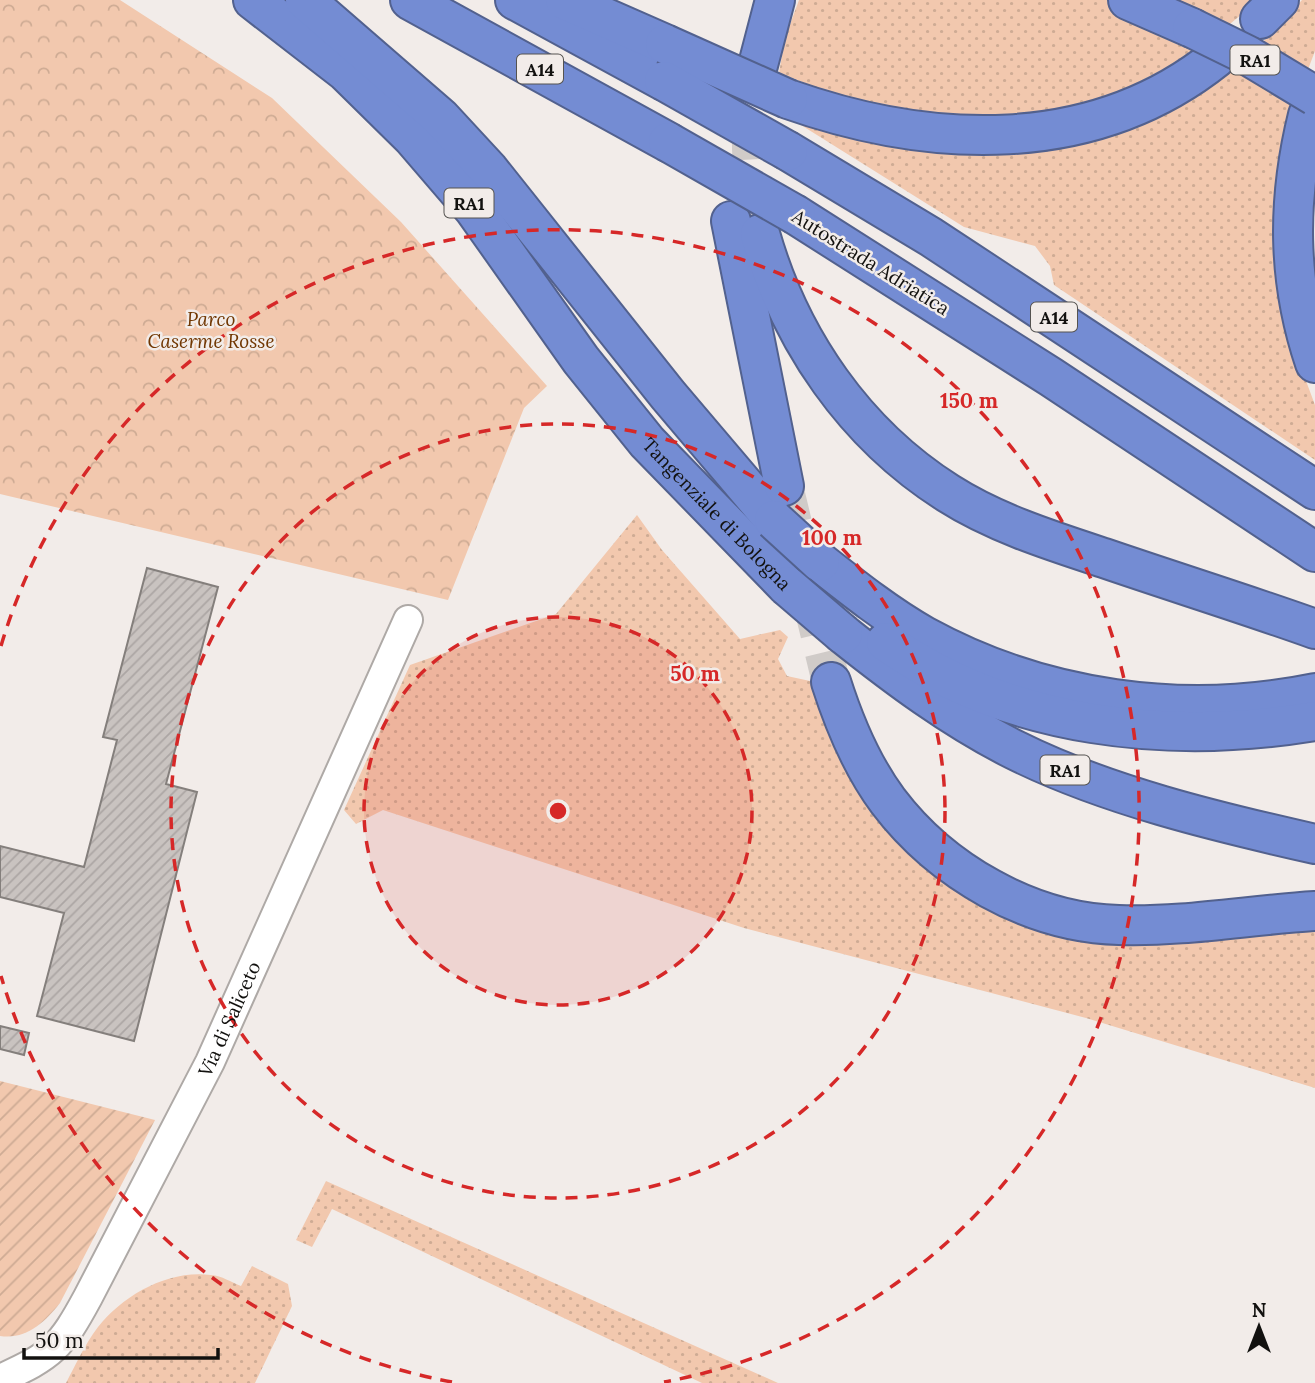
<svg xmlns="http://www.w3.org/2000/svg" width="1315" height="1383" font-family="Lora,serif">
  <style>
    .grass { fill: url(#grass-dots) }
    .park { fill: url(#park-crowns) }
    .garden { fill: url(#garden-furrows) }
    .building { fill: url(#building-hatch); stroke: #847f7c; stroke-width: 2 }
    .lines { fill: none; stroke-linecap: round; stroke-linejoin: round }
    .motorway-tunnel { stroke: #d0cbc8; stroke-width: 38; stroke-dasharray: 38 19; stroke-linecap: butt }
    .minor-casing { stroke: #aea9a6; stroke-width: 32 }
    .motorway-casing { stroke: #52618e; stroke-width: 42 }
    .minor { stroke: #fff; stroke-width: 28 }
    .motorway { stroke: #748cd3; stroke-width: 38 }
    .motorway-bridge-casing { stroke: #52618e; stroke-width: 42; stroke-linecap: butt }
    .motorway-bridge { stroke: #748cd3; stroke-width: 38 }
    .ring { fill: none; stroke: #d62828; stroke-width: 3.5; stroke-dasharray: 12 9 }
    .labels { text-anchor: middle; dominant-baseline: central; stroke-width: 5; stroke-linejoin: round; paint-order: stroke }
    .shield { fill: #f2ece9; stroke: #555350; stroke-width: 2 }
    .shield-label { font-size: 18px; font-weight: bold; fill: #12110f }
    .street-label { font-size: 19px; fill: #12110f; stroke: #f2ece9 }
    .park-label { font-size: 19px; font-style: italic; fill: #703601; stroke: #f2ece9 }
    .centre { fill: #d62828; stroke: #f2ece9; stroke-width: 3.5 }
    .ring-label { font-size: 21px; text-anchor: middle; font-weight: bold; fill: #d62828; stroke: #f2ece9; stroke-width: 5; stroke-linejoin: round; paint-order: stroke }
  </style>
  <defs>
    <pattern id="grass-dots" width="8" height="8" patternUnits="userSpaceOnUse" patternTransform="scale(1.75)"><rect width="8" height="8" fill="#f2c8ae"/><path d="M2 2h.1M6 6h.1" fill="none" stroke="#ceab94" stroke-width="1.8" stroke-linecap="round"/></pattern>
    <pattern id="park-crowns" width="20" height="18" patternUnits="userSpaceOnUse" patternTransform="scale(1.75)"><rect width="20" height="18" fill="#f2c8ae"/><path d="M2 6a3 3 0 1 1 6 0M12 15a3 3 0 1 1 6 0" fill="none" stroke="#ceab94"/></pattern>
    <pattern id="garden-furrows" width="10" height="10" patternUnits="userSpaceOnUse" patternTransform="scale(1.75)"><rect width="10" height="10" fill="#f2c8ae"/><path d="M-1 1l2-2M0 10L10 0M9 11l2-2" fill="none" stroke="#ceab94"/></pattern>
    <pattern id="building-hatch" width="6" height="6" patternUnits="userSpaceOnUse" patternTransform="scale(1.75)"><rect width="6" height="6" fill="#c9c3c0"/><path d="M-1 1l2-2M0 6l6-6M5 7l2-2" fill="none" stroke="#aca6a4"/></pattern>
  </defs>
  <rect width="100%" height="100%" fill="#f2ece9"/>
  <!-- grass -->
  <g class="grass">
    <path d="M 799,0 L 1257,0 C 1195,60 1095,115 1007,120 C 976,121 941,119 911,115 C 868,110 819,88 779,73 L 785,38 Z"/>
    <path d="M 1302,0 L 1315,0 L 1315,51 L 1304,80 L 1296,354 L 1315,405 L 1315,460 L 1054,285 L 1050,266 L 1035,246 L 964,227 L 793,120 C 840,130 886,143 934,151 C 1036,167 1136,132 1221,77 C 1251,58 1278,26 1302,0 Z"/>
    <polygon points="637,515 662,550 740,639 780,630 788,637 778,659 787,676 810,681 826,727 853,779 1028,917 1315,920 1315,1088 1086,1018 744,928 383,810 356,824 344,810 410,665 556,614"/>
    <polygon points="326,1181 778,1383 702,1383 332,1209 312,1247 296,1240"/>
    <path d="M 252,1266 L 288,1284 L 292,1306 L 255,1383 L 66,1383 C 76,1364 85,1344 98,1327 C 123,1295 169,1269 211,1275 C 222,1276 231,1282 241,1286 Z"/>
  </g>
  <!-- park -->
  <polygon class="park" points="0,0 120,0 272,98 401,222 547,386 524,408 448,600 0,494"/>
  <!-- garden -->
  <path class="garden" d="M 0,1081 L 155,1120 L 60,1303 C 45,1322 26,1340 0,1336 Z"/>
  <!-- building -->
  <g class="building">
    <polygon points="147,568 218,587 166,784 197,792 134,1041 37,1016 64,913 0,897 0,846 84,867 117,740 103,737"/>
    <polygon points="0,1026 29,1033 24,1055 0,1049"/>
  </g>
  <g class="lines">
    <!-- motorway-tunnel -->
    <g class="motorway-tunnel">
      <path d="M 758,65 C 747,117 750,167 758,220"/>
      <polyline points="784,486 831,682"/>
    </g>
    <defs>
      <g id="minor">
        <path id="s1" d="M 0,1379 C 52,1356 61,1347 88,1297 L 210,1062 L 408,620"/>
      </g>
      <g id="motorway">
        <path id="s2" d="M 253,0 L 346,72 L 413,138 L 474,209 L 581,360 L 647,442 L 787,586"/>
        <polyline points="305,0 440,117 489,170 668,395 774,520"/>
        <polyline points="410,0 668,142"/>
        <polyline points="515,0 664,81"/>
        <polyline points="565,0 665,44"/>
        <polyline points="1128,0 1192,28"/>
        <polyline points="1260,19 1279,0"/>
        <polyline points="758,65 775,0"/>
        <path d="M 788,99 C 930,149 1092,157 1216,58"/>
        <path d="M 1308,115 C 1287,200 1287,280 1315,363"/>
        <polyline points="788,151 931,237 1315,490"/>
        <polyline points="796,215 1051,377 1315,552"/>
        <polyline points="731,221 784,486"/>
        <path d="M 760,234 C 790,340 855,434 948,493 C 995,523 1052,541 1104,558 C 1174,582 1245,604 1315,629"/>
        <path d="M 820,562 C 853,588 887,615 924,636 C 1043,701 1183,720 1315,693"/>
        <path d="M 843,634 C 897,677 953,719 1015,750 C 1105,795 1217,822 1315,844"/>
        <path d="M 886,642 C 1010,729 1170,745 1315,721"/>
        <path d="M 831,682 C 844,723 862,766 888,801 C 941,871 1030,923 1119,925 C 1185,927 1249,915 1315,911"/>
      </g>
    </defs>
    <!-- minor casing -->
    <use href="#minor" class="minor-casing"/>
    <!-- motorway casing -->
    <use href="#motorway" class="motorway-casing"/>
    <!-- minor -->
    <use href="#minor" class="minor"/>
    <!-- motorway -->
    <use href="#motorway" class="motorway"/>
    <defs>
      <g id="motorway-bridge">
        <polyline points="1192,28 1247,55 1315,96"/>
        <polyline points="665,44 788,99"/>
        <polyline points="664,81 788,151"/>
        <polyline points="668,142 796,215"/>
        <polyline points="774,520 820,562"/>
        <polyline points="787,586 843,634"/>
      </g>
    </defs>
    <!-- motorway-bridge casing -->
    <use href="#motorway-bridge" class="motorway-bridge-casing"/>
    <!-- motorway-bridge -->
    <use href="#motorway-bridge" class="motorway-bridge"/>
  </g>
  <!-- distance rings -->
  <circle cx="558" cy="811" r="194" fill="#d62828" fill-opacity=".12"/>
  <g class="ring">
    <circle cx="558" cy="811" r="194"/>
    <circle cx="558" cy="811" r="387"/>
    <path d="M452 1382A581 581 0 0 1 1 976M1 646A581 581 0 1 1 664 1382"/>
  </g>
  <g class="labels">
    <!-- shield labels -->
    <g class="shield">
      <rect x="1230.5" y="45.5" width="49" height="29" rx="5"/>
      <rect x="517" y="54.5" width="46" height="29" rx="5"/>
      <rect x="444.5" y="188.5" width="49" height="29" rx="5"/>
      <rect x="1031" y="302.5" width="46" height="29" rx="5"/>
      <rect x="1040.5" y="755.5" width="49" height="29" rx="5"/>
    </g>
    <g class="shield-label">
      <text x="1255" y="60">RA1</text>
      <text x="540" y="69">A14</text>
      <text x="469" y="203">RA1</text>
      <text x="1054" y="317">A14</text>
      <text x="1065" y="770">RA1</text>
    </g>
    <!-- street labels -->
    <g class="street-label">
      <text transform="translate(871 262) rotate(32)">Autostrada Adriatica</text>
      <text stroke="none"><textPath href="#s2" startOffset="696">Tangenziale di Bologna</textPath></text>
      <text stroke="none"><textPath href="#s1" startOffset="436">Via di Saliceto</textPath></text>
    </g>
    <!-- park labels -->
    <g class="park-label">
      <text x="211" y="319">Parco<tspan x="211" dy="22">Caserme Rosse</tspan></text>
    </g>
  </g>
  <circle cx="558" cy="811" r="10" class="centre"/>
  <g class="ring-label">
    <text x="969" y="408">150 m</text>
    <text x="832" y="545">100 m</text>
    <text x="695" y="681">50 m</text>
  </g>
  <!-- north arrow -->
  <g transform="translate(1259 1327)" stroke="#f2ece9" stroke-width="5" paint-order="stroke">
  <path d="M0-5L12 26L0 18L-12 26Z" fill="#12110f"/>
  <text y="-10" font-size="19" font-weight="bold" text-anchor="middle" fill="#12110f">N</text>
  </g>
  <!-- scale -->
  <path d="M24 1348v10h194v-10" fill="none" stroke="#12110f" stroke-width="3.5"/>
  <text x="35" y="1348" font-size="21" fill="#12110f" stroke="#f2ece9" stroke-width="5" paint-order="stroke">50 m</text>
</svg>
